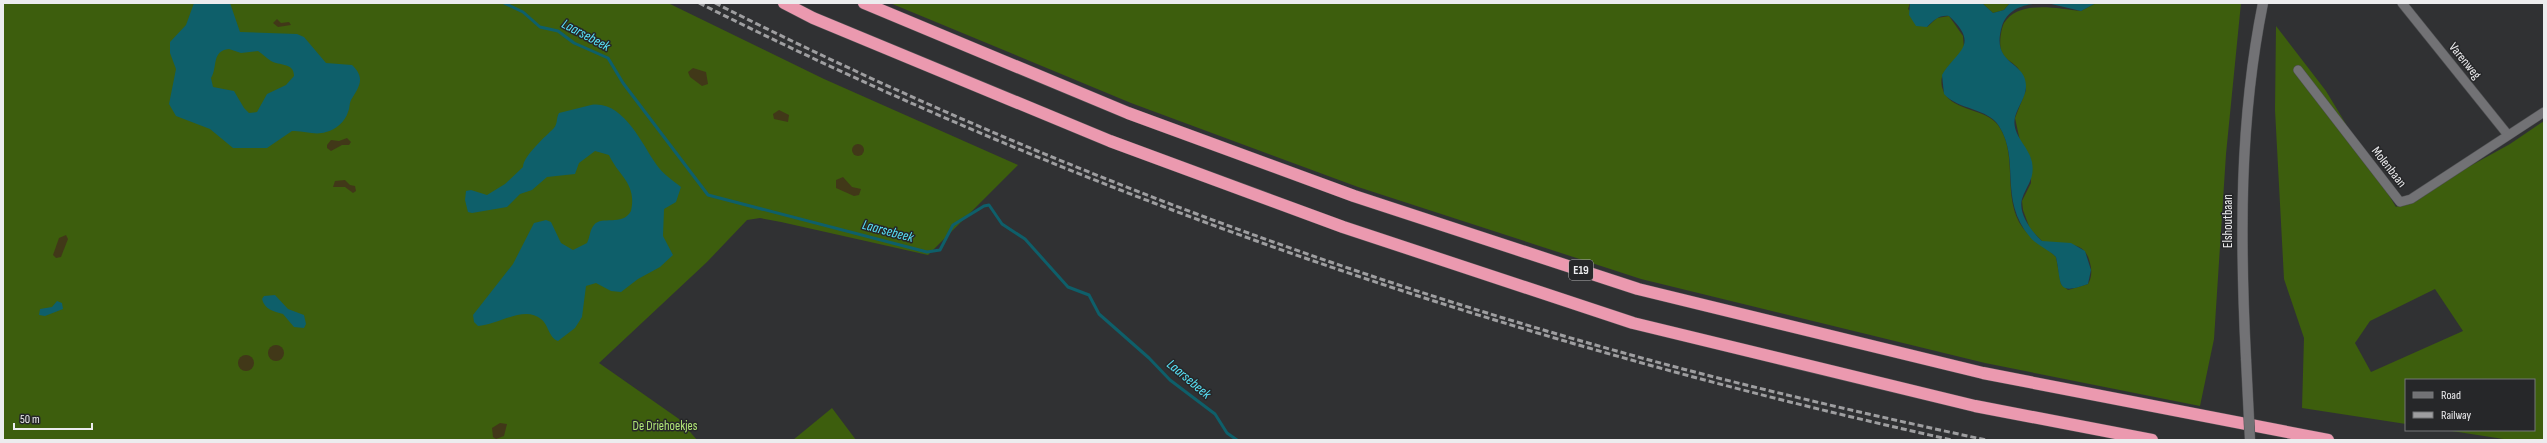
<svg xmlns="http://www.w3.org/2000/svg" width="2547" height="443" font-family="'Sofia Sans Condensed',sans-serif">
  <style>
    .green { fill: #3d5e0d; fill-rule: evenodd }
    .sand { fill: #413818 }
    .water { fill: #0e5f6a; fill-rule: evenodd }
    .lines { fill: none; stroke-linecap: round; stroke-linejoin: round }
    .stream { stroke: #0e5f6a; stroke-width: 3 }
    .minor-casing { stroke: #4f5052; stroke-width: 10 }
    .secondary-casing { stroke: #4f5052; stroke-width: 11 }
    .motorway-casing { stroke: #4f5052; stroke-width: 13 }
    .minor { stroke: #727275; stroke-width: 9 }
    .secondary { stroke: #727275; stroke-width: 10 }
    .motorway { stroke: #eb99af; stroke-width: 12 }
    .rail { stroke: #9e9ea0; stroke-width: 3; stroke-dasharray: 6 3; stroke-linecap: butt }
    .secondary-bridge-casing { stroke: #4f5052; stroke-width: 11; stroke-linecap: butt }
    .secondary-bridge { stroke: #727275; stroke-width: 10 }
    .labels { text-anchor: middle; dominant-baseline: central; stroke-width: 3; stroke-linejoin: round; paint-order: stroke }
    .shield { fill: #262729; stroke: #b1b1b3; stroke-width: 1 }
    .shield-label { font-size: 12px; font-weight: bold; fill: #ececee }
    .street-label { font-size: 13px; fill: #ececee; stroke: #262729 }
    .park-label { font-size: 13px; fill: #b0e576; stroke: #262729 }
    .water-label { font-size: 14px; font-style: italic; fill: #58e2f7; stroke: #262729 }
  </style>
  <rect width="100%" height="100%" fill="#303133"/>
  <!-- green -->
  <g class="green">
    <polygon points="3,3 668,3 824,79 1018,165 928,255 781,222 760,218 747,220 707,262 599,363 679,419 697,440 3,440"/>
    <path d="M 890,3 L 1910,3 L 1908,9 L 1927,27 L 1937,18 L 1949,16 L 1963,36 L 1964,49 C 1956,61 1938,70 1942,87 C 1948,112 1985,107 1998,125 C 2018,152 2003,191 2019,222 C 2028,238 2043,244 2056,257 L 2061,284 L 2068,290 L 2088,284 C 2092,277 2092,270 2090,263 C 2084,236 2060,248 2042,241 L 2030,229 L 2023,210 L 2022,201 L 2031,183 L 2031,159 L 2020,141 L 2015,118 L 2026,90 C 2024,84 2022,72 2017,67 C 2010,60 2005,60 2001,50 C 1999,43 2001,29 2004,23 C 2019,0 2055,8 2081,11 L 2096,3 L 2241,3 L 2226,154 L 2214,339 L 2200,406 L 1985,363 L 1641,279 L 1358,187 L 1131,103 Z"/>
    <polygon points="1982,3 2010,3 2004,10 1993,13"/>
    <path d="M 2276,26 L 2326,91 L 2396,207 L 2510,144 L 2544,121 L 2544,440 L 2510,440 L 2445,430 L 2534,430 L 2534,380 L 2406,380 L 2406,424 L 2302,408 L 2304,338 L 2284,279 L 2275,110 ZM 2435,289 L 2463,331 L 2371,372 L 2355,343 L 2370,321 Z"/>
    <polygon points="832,408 856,440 793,440"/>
  </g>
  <!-- sand -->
  <g class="sand">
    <polygon points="277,19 281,23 289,22 291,25 278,27 273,23"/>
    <polygon points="693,68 706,72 708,84 702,86 690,77 688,72"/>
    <polygon points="779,110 789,115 788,122 774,119 773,114"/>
    <polygon points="347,138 351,142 349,145 342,145 331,151 327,148 327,145 331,140 339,141"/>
    <circle cx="858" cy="150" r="6"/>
    <polygon points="843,177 852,187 861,189 859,195 854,196 836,188 836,180"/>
    <polygon points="345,180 350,185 355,186 356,191 353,193 345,187 333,187 335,181"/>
    <polygon points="66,235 68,239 61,257 56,258 53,255 59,238"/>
    <circle cx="276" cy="353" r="8"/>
    <circle cx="246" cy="363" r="8"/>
    <polygon points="500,423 507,424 504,436 496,439 493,437 492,428"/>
  </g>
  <!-- water -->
  <g class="water">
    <path d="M 194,3 L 230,3 L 240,32 L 297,34 L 304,37 L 326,63 L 352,65 C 366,78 359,87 351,100 C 349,104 350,108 348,112 C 345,122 335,130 326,132 C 314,136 304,130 292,131 L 267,148 L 233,148 L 210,129 L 176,116 L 169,104 L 176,69 L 170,53 L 170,42 L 186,25 ZM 229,49 L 241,53 L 258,51 C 263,54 266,58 271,61 C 279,66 294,62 294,76 L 286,85 L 267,94 L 257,112 L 249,113 L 244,108 L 234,91 L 213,87 L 211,78 C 218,67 211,51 229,49 Z"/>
    <path d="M 1910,3 L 1982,3 L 1993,13 L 2004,10 L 2010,3 L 2041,3 C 2025,4 2008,8 2002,26 C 1990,66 2026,60 2026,86 C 2026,97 2018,106 2015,117 C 2011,135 2029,146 2032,162 C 2035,179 2027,184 2022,199 C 2018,214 2032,232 2042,241 L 2071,243 L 2085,251 L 2091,270 L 2088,284 C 2055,296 2062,284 2056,257 C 2048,249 2036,245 2030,237 C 1998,199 2021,161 1999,126 C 1988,108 1958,110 1944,94 L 1942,75 C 1956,51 1981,46 1949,16 C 1939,15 1934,20 1927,27 L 1916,26 L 1909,15 Z"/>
    <polygon points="2047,3 2096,3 2081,11"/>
    <path d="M 591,105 C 623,100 642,144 656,164 C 662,173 672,180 681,187 L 676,202 L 664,209 L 663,236 L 673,255 L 660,267 L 638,279 L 621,292 L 611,291 L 596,283 L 586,286 L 582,317 L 575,328 L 558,341 C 548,337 549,325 541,319 C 524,305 498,325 478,326 L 474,322 L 473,315 L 513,264 L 534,223 L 546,220 L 551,222 L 561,243 L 573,250 L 587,243 C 590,237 590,229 594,225 C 602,215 622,227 631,211 C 637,183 619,177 609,155 L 595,151 L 579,163 L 575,174 L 547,177 L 532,190 L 520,194 L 507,207 L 472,213 L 468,212 L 465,200 L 466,191 L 471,190 L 487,195 L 505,184 L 523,167 C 523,156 546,136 554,128 C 558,123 556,118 559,113 Z"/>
    <path d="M 275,295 L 288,309 L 304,315 L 306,324 L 304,328 L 294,327 L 283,314 C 273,311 265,310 262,299 L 264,296 Z"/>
    <polygon points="57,301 62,303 63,309 45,316 39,315 40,309 52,307"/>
  </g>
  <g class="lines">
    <!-- stream -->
    <polyline class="stream" points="504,3 523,12 540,27 558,31 574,43 608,58 623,83 708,195 927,252 940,250 953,225 984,206 989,205 1002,224 1025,239 1068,287 1089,295 1099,314 1149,358 1170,380 1215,414 1227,433 1237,440"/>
    <defs>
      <g id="minor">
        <polyline points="2402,3 2508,135"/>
        <polyline points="2298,70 2400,202 2411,199 2544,112"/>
      </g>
      <path id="secondary" d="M 2246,359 C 2240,239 2239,122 2263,3"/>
      <g id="motorway">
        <polyline points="784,3 813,18 1110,141 1343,227 1633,323 1975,406 2152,440"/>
        <polyline points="864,3 1128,113 1354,196 1638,289 1983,373 2328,440"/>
      </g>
    </defs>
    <!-- minor casing -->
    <use href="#minor" class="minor-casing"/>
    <!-- secondary casing -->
    <use href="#secondary" class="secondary-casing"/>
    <!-- motorway casing -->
    <use href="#motorway" class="motorway-casing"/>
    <!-- minor -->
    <use href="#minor" class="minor"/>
    <!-- secondary -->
    <use href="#secondary" class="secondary"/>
    <!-- motorway -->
    <use href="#motorway" class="motorway"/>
    <!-- rail -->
    <g class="rail">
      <path d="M 699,3 C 1098,203 1517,344 1952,440"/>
      <path d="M 715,3 C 1022,158 1350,281 1683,369 C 1783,395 1884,418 1986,440"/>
    </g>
    <defs>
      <polyline id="secondary-bridge" points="2246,359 2250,440"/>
    </defs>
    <!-- secondary-bridge casing -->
    <use href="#secondary-bridge" class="secondary-bridge-casing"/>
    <!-- secondary-bridge -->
    <use href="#secondary-bridge" class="secondary-bridge"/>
  </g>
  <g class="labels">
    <!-- shield labels -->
    <rect class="shield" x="1569" y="260" width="24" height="20" rx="3"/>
    <g class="shield-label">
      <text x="1581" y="270">E19</text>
    </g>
    <!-- street labels -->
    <g class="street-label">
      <text transform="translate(2465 61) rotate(51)">Varenweg</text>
      <text transform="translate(2389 167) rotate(52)">Molenbaan</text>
      <text transform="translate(2228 221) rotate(-90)">Elshoutbaan</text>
    </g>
    <!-- park labels -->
    <g class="park-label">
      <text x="665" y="426">De Driehoekjes</text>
    </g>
    <!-- water labels -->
    <g class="water-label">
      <text transform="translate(586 35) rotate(28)">Laarsebeek</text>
      <text transform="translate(888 231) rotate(15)">Laarsebeek</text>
      <text transform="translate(1189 379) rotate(40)">Laarsebeek</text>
    </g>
  </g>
  <!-- border -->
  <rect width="2547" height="443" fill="none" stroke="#ececee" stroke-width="8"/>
  <!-- legend -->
  <rect x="2405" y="379" width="130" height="52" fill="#262729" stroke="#757678"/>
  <rect x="2413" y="392" width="20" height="6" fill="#727275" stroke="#757678"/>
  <text x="2441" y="399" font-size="12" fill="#ececee">Road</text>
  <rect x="2413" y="412" width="20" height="6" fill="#9e9ea0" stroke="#757678"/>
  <text x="2441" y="419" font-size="12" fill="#ececee">Railway</text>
  <!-- scale -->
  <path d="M14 423v6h78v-6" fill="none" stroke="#ececee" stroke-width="2"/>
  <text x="20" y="423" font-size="12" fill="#ececee" stroke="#262729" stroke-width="3" paint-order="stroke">50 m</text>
</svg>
